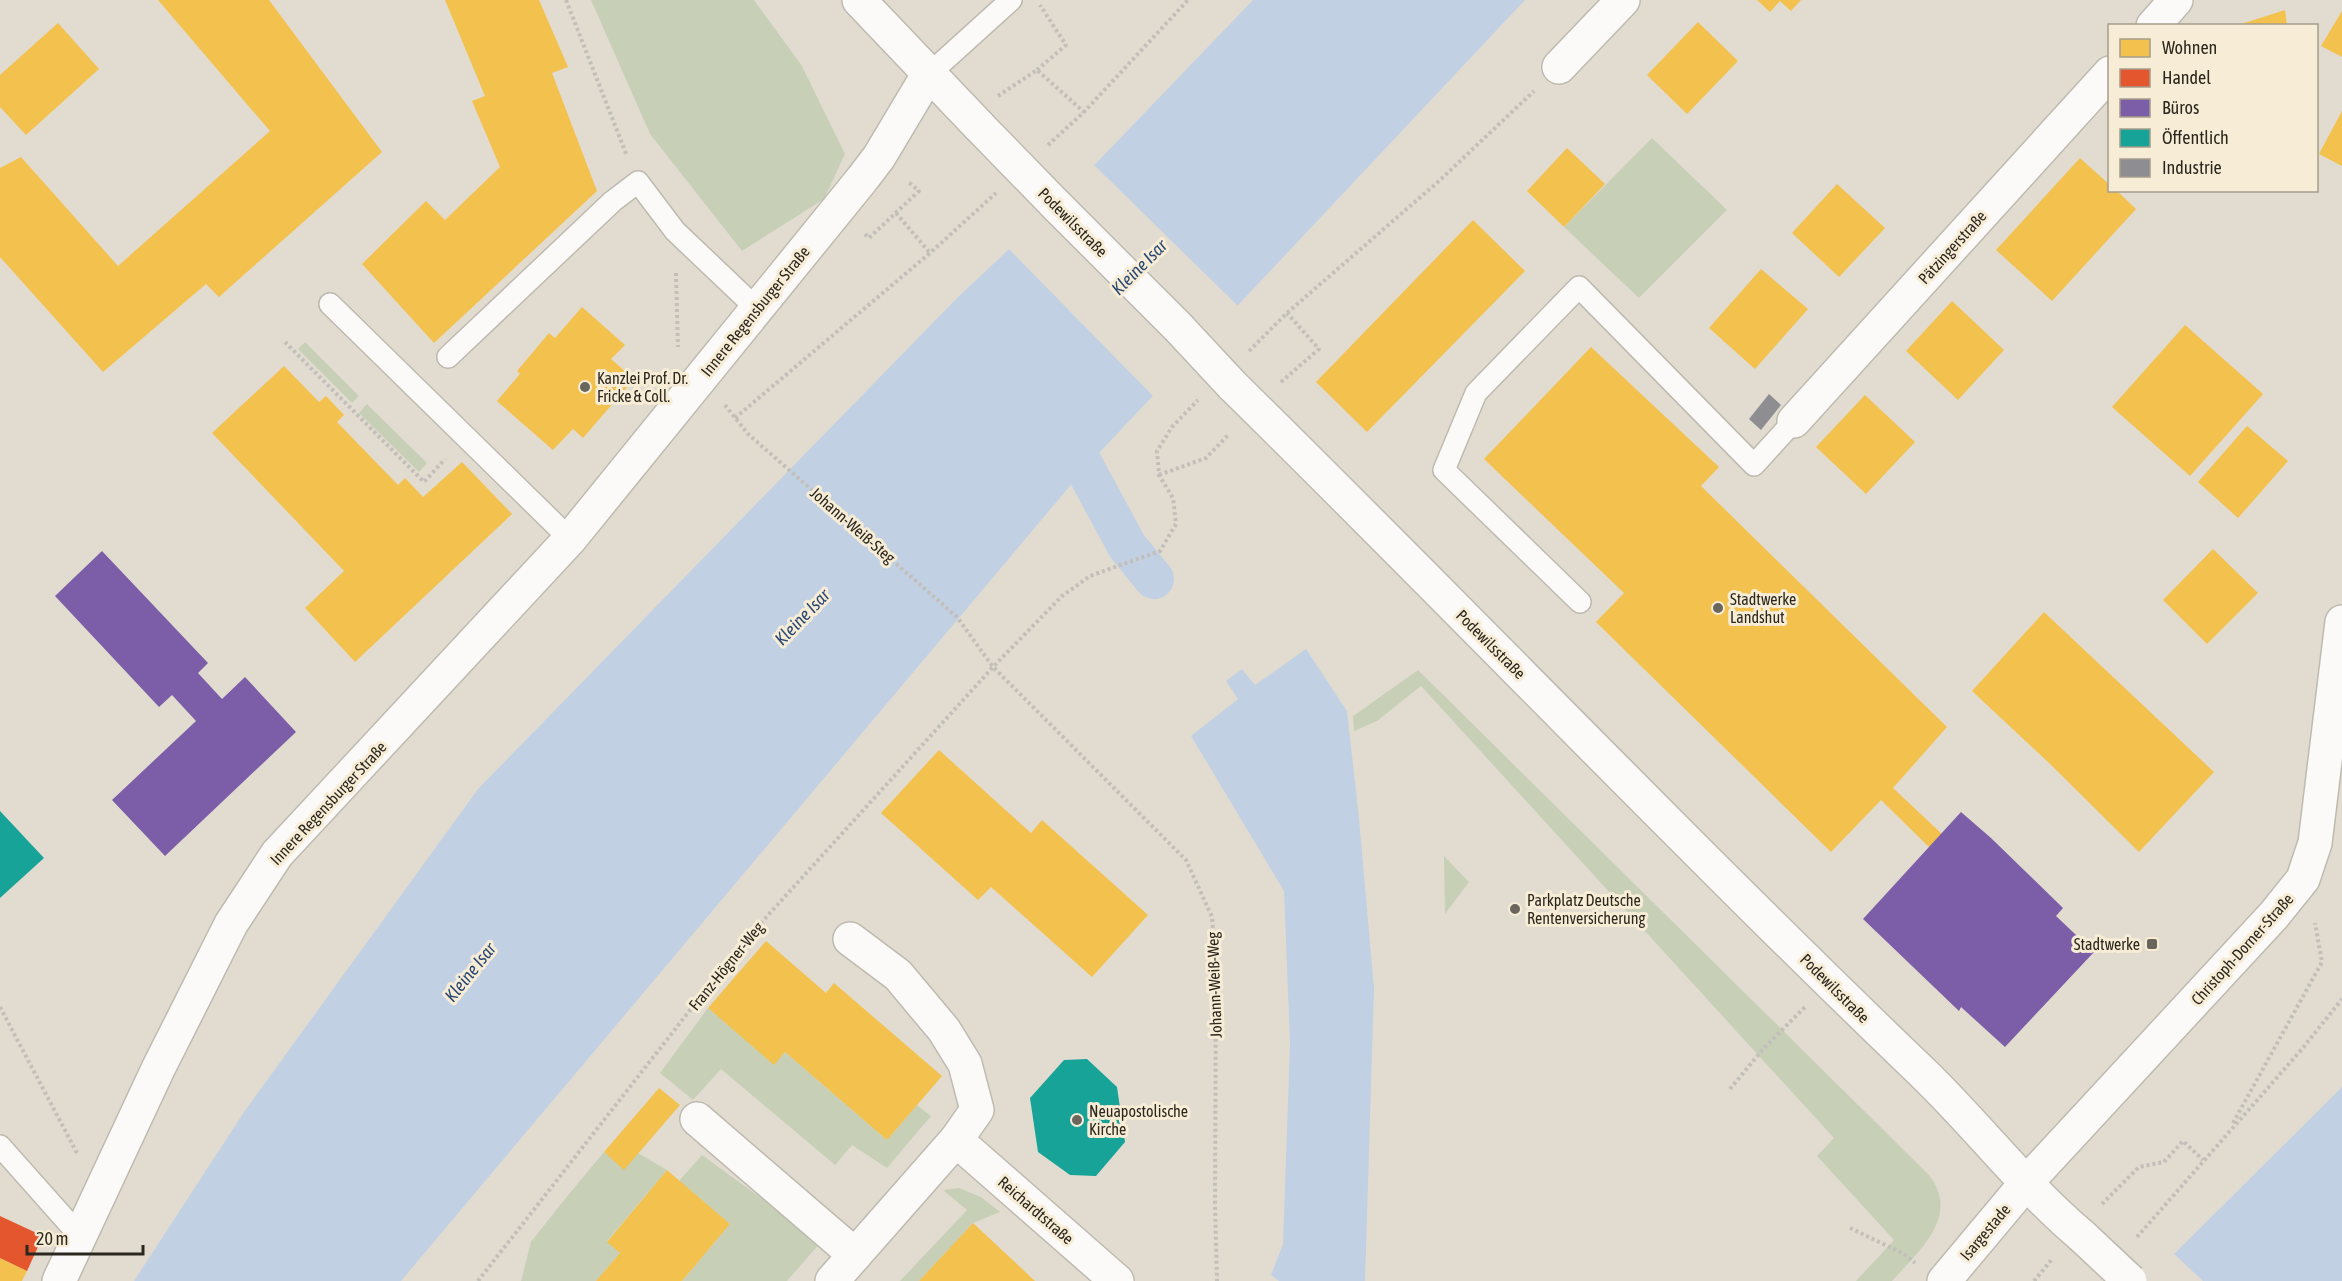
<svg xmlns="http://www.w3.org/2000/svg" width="2342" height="1281" font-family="'Asap Condensed',sans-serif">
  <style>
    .green { fill: #c7d0b7 }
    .water { fill: #c2d0e4 }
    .pier { fill: #e2dcd0 }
    .homes { fill: #f2c14e }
    .shops { fill: #e4572e }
    .offices { fill: #7b5ea7 }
    .public { fill: #17a398 }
    .industry { fill: #8d8d92 }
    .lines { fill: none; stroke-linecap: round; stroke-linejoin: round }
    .canal { stroke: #c2d0e4; stroke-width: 40 }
    .service-casing { stroke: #bfbab0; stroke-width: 24 }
    .minor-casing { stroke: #bfbab0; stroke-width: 36 }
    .secondary-casing { stroke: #bfbab0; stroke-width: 36 }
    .path { stroke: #c2bfba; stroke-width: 4; stroke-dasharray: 3 3; stroke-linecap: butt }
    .service { stroke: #fbfaf8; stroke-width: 21 }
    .minor { stroke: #fbfaf8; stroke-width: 33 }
    .secondary { stroke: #fbfaf8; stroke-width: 33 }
    .secondary-bridge-casing { stroke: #bfbab0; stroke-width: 36; stroke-linecap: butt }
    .secondary-bridge { stroke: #fbfaf8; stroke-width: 33 }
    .poi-dot { fill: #6b665c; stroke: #f7ecd5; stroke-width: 2 }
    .labels { text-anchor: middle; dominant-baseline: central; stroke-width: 6; stroke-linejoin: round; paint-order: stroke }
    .street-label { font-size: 16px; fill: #2b271e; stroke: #f7ecd5 }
    .poi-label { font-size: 16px; fill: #2b271e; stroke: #f7ecd5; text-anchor: start }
    .water-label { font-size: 18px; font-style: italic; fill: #2a4874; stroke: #f7ecd5 }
  </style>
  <rect width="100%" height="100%" fill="#e2dcd0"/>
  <!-- green -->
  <g class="green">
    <polygon points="591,0 754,0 802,66 845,154 824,199 742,251 650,134"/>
    <polygon points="1652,138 1727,210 1639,298 1564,227"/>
    <polygon points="305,342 359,396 352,403 298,349"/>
    <polygon points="367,404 427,463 419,472 359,413"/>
    <path d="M 1418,670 L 1929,1175 C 1961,1216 1919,1251 1892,1281 L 1856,1281 L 1894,1240 L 1817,1156 L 1834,1138 L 1421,686 L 1377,721 L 1354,731 L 1353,716 Z"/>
    <polygon points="1444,856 1469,882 1445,914"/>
    <polygon points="708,1008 774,1064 785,1052 887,1140 917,1105 931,1116 887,1168 852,1145 835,1165 721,1069 693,1100 660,1073"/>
    <polygon points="604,1152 624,1169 638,1153 667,1170 607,1241 620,1253 596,1281 521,1281 531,1242 560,1205"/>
    <polygon points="702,1155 821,1242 787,1281 682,1281 730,1224 679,1181"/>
    <polygon points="959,1188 981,1197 1000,1212 973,1223 919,1281 900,1281 967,1210 943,1190"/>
  </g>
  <!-- water -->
  <g class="water">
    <polygon points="1253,0 1525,0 1085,468 401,1281 134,1281 244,1112 478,789 958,297 1056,205"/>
    <polygon points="1306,649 1347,711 1359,818 1374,989 1365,1281 1279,1281 1271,1275 1283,1244 1290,1043 1284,891 1191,736 1238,699 1226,681 1242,669 1255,685"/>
    <polygon points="2342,1087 2342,1281 2149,1281 2174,1254"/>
  </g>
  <!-- pier -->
  <g class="pier">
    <polygon points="1092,163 1240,308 1155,398 1007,247"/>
    <polygon points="2172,1252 2203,1281 2146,1281"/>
  </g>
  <!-- homes -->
  <g class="homes">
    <polygon points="158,0 269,0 382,152 219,297 206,284 103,372 0,257 0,168 21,157 118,266 270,131"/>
    <polygon points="445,0 539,0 568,67 552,73 597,191 434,343 362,264 426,201 445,220 500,167 472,101 485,96"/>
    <polygon points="1757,0 1801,0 1791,11 1780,1 1770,12"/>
    <polygon points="2285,10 2287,26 2238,26 2238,25"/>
    <polygon points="2342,11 2342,57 2321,46"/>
    <polygon points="1698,22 1738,61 1687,114 1647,75"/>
    <polygon points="58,23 99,69 26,135 0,107 0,75"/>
    <polygon points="2342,111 2342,166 2319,154"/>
    <polygon points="1567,148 1605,184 1564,227 1527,191"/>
    <polygon points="2080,158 2110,185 2110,190 2116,190 2136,209 2052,301 1996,250"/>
    <polygon points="1837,184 1885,228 1839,277 1792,233"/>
    <polygon points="1473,220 1525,271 1367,432 1316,382"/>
    <polygon points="1761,269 1808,309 1755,369 1709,328"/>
    <polygon points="1952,301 2004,350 1958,400 1906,351"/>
    <polygon points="582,307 625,345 611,359 634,379 583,438 573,429 553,450 497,401 520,374 517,371 549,333 555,338"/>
    <polygon points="2185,325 2263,394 2190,476 2112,407"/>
    <polygon points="1591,347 1719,467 1701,486 1947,727 1893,788 1942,834 1929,847 1881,800 1831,852 1596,622 1624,593 1484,459"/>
    <polygon points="284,366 319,402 326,396 344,415 337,422 398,485 405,478 423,497 462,462 512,514 355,662 305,608 344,571 212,433"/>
    <polygon points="1865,395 1915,442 1866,494 1816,447"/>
    <polygon points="2247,426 2288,461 2238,518 2198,482"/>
    <polygon points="2213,549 2258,593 2207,644 2163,600"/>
    <polygon points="2044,612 2214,772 2139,852 2049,763 1972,691"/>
    <polygon points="939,750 1031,833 1042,820 1148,915 1092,977 991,887 978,900 881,813"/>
    <polygon points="766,941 826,993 834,983 942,1076 887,1140 785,1052 774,1065 708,1008"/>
    <polygon points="659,1088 680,1105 624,1170 604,1152"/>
    <polygon points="667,1170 730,1224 682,1281 596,1281 620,1253 607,1242"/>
    <polygon points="973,1223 1035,1281 919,1281"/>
    <polygon points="0,1258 27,1271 22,1281 0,1281"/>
  </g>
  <!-- shops -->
  <polygon class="shops" points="0,1216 43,1236 27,1271 0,1258"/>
  <!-- offices -->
  <g class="offices">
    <polygon points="102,551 208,663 198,673 222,699 245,677 296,732 165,856 112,800 196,721 172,695 159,707 55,596"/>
    <polygon points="1961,812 1991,838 2063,908 2056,916 2094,952 2005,1047 1961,1007 1959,1011 1863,919"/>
  </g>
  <!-- public -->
  <g class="public">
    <polygon points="0,811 44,858 0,898"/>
    <polygon points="1087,1059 1117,1087 1125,1142 1096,1176 1070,1175 1038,1152 1030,1098 1064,1060"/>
  </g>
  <!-- industry -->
  <polygon class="industry" points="1769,394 1781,405 1761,430 1749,419"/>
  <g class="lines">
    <!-- canal -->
    <polyline class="canal" points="1059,420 1127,546 1154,579"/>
    <defs>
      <g id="service">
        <polyline points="928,75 1011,0"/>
        <polyline points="330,304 570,539"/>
        <polyline points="448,357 613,201 638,182 675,231 756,308"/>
        <polyline points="1580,602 1444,470 1476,393 1579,287 1754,465 1794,421"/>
        <polyline points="0,1146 80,1236"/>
      </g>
      <g id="minor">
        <polyline points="2153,26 2176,0"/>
        <polyline points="1559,67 1623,0"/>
        <polyline points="1794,421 2110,73"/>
        <polyline points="850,939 898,975 944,1030 965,1064 977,1110 956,1140"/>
        <polyline points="697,1119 855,1255"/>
        <polyline points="59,1281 158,1069 231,924 277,854 570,539 863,178 879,157 928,75"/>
        <polyline points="832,1281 956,1140 1117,1281"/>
        <polyline points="1944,1281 2026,1183 2274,915 2303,879 2315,843 2342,622"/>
      </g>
      <g id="secondary">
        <polyline points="859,0 980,127"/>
        <polyline points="1056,205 1178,327"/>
        <path d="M 1232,385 C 1463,612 1687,847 1922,1072 C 1977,1125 2023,1186 2082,1236"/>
      </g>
    </defs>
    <!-- service casing -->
    <use href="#service" class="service-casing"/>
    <!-- minor casing -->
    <use href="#minor" class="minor-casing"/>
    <!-- secondary casing -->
    <use href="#secondary" class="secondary-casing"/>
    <!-- path -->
    <g class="path">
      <polyline points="566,0 627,156"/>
      <polyline points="1037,70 1066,45 1040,5"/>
      <polyline points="998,96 1037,70 1084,112"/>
      <polyline points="1048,145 1084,112 1188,0"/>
      <polyline points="896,213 930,253"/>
      <polyline points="865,234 869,238 919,191 907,181"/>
      <polyline points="676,273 678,347"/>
      <polyline points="285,342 424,482 445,459"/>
      <polyline points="1249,351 1287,313 1439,181 1534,91"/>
      <polyline points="1281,382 1319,349 1287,313"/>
      <polyline points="725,405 748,434 957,617 993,667 1186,860 1212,917 1216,968 1215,1205 1217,1281"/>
      <polyline points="735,418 930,253 996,193"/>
      <polyline points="1159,475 1206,458 1229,434"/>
      <polyline points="0,1007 78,1155"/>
      <polyline points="1730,1089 1764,1048 1805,1007"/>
      <polyline points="2233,1123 2322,962 2315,923"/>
      <polyline points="2102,1204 2139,1167 2164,1162 2183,1141 2203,1160"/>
      <polyline points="1850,1228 1904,1254 1915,1263"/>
      <polyline points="2137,1237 2302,1049 2342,999"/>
      <polyline points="478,1281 741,945 993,667 1062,596 1090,576 1160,551 1176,524 1173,498 1159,475 1157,451 1172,427 1198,400"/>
      <polyline points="2034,1281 2053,1258"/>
    </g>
    <!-- service -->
    <use href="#service" class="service"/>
    <!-- minor -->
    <use href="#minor" class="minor"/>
    <!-- secondary -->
    <use href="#secondary" class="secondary"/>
    <defs>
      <g id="secondary-bridge">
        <polyline points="980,127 1056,205"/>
        <polyline points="1178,327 1232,385"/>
        <polyline points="2082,1236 2130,1281"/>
      </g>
    </defs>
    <!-- secondary-bridge casing -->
    <use href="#secondary-bridge" class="secondary-bridge-casing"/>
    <!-- secondary-bridge -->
    <use href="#secondary-bridge" class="secondary-bridge"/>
  </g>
  <!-- markers -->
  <g class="poi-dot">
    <circle cx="585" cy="387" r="6"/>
    <circle cx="1718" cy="608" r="6"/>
    <circle cx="1515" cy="909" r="6"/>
    <rect x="2146" y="938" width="12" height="12" rx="3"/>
    <circle cx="1077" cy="1120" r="6"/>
  </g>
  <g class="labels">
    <!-- street labels -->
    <g class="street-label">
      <text transform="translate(1073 222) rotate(45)">Podewilsstraße</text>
      <text transform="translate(1952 247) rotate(-48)">Pätzingerstraße</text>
      <text transform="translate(755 311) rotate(-51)">Innere Regensburger Straße</text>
      <text transform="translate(853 525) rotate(41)">Johann-Weiß-Steg</text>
      <text transform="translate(1491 644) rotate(45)">Podewilsstraße</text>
      <text transform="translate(328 803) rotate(-47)">Innere Regensburger Straße</text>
      <text transform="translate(2242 949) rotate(-48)">Christoph-Dorner-Straße</text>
      <text transform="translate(726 966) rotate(-51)">Franz-Högner-Weg</text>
      <text transform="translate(1214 985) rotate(-92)">Johann-Weiß-Weg</text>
      <text transform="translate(1835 988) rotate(45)">Podewilsstraße</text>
      <text transform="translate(1036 1210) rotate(41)">Reichardtstraße</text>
      <text transform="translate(1985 1232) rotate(-50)">Isargestade</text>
    </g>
    <!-- poi labels -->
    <g class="poi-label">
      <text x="597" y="378">Kanzlei Prof. Dr.<tspan x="597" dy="18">Fricke &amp; Coll.</tspan></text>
      <text x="1730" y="599">Stadtwerke<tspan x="1730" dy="18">Landshut</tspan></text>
      <text x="1527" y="900">Parkplatz Deutsche<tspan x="1527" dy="18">Rentenversicherung</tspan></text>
      <text x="2140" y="944" text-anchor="end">Stadtwerke</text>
      <text x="1089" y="1111">Neuapostolische<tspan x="1089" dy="18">Kirche</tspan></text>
    </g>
    <!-- water labels -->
    <g class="water-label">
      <text transform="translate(1139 267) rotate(-45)">Kleine Isar</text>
      <text transform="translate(802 617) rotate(-46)">Kleine Isar</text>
      <text transform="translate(470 972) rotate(-51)">Kleine Isar</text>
    </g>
  </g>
  <!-- legend -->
  <rect x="2108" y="24" width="210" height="168" fill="#f7ecd5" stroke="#a59d8c" stroke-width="1.5"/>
  <rect x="2120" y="39" width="30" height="18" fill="#f2c14e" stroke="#a59d8c" stroke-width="1.5"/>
  <text x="2162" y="54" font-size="18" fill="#2b271e">Wohnen</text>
  <rect x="2120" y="69" width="30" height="18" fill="#e4572e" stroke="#a59d8c" stroke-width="1.5"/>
  <text x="2162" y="84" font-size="18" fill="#2b271e">Handel</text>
  <rect x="2120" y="99" width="30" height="18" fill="#7b5ea7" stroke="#a59d8c" stroke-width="1.5"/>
  <text x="2162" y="114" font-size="18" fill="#2b271e">Büros</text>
  <rect x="2120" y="129" width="30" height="18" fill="#17a398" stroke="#a59d8c" stroke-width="1.5"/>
  <text x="2162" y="144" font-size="18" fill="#2b271e">Öffentlich</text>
  <rect x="2120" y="159" width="30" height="18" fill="#8d8d92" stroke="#a59d8c" stroke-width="1.5"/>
  <text x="2162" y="174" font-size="18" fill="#2b271e">Industrie</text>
  <!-- scale -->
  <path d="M27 1245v9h116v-9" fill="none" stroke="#2b271e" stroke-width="3"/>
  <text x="36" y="1245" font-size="18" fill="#2b271e" stroke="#f7ecd5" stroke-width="4.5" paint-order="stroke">20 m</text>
</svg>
